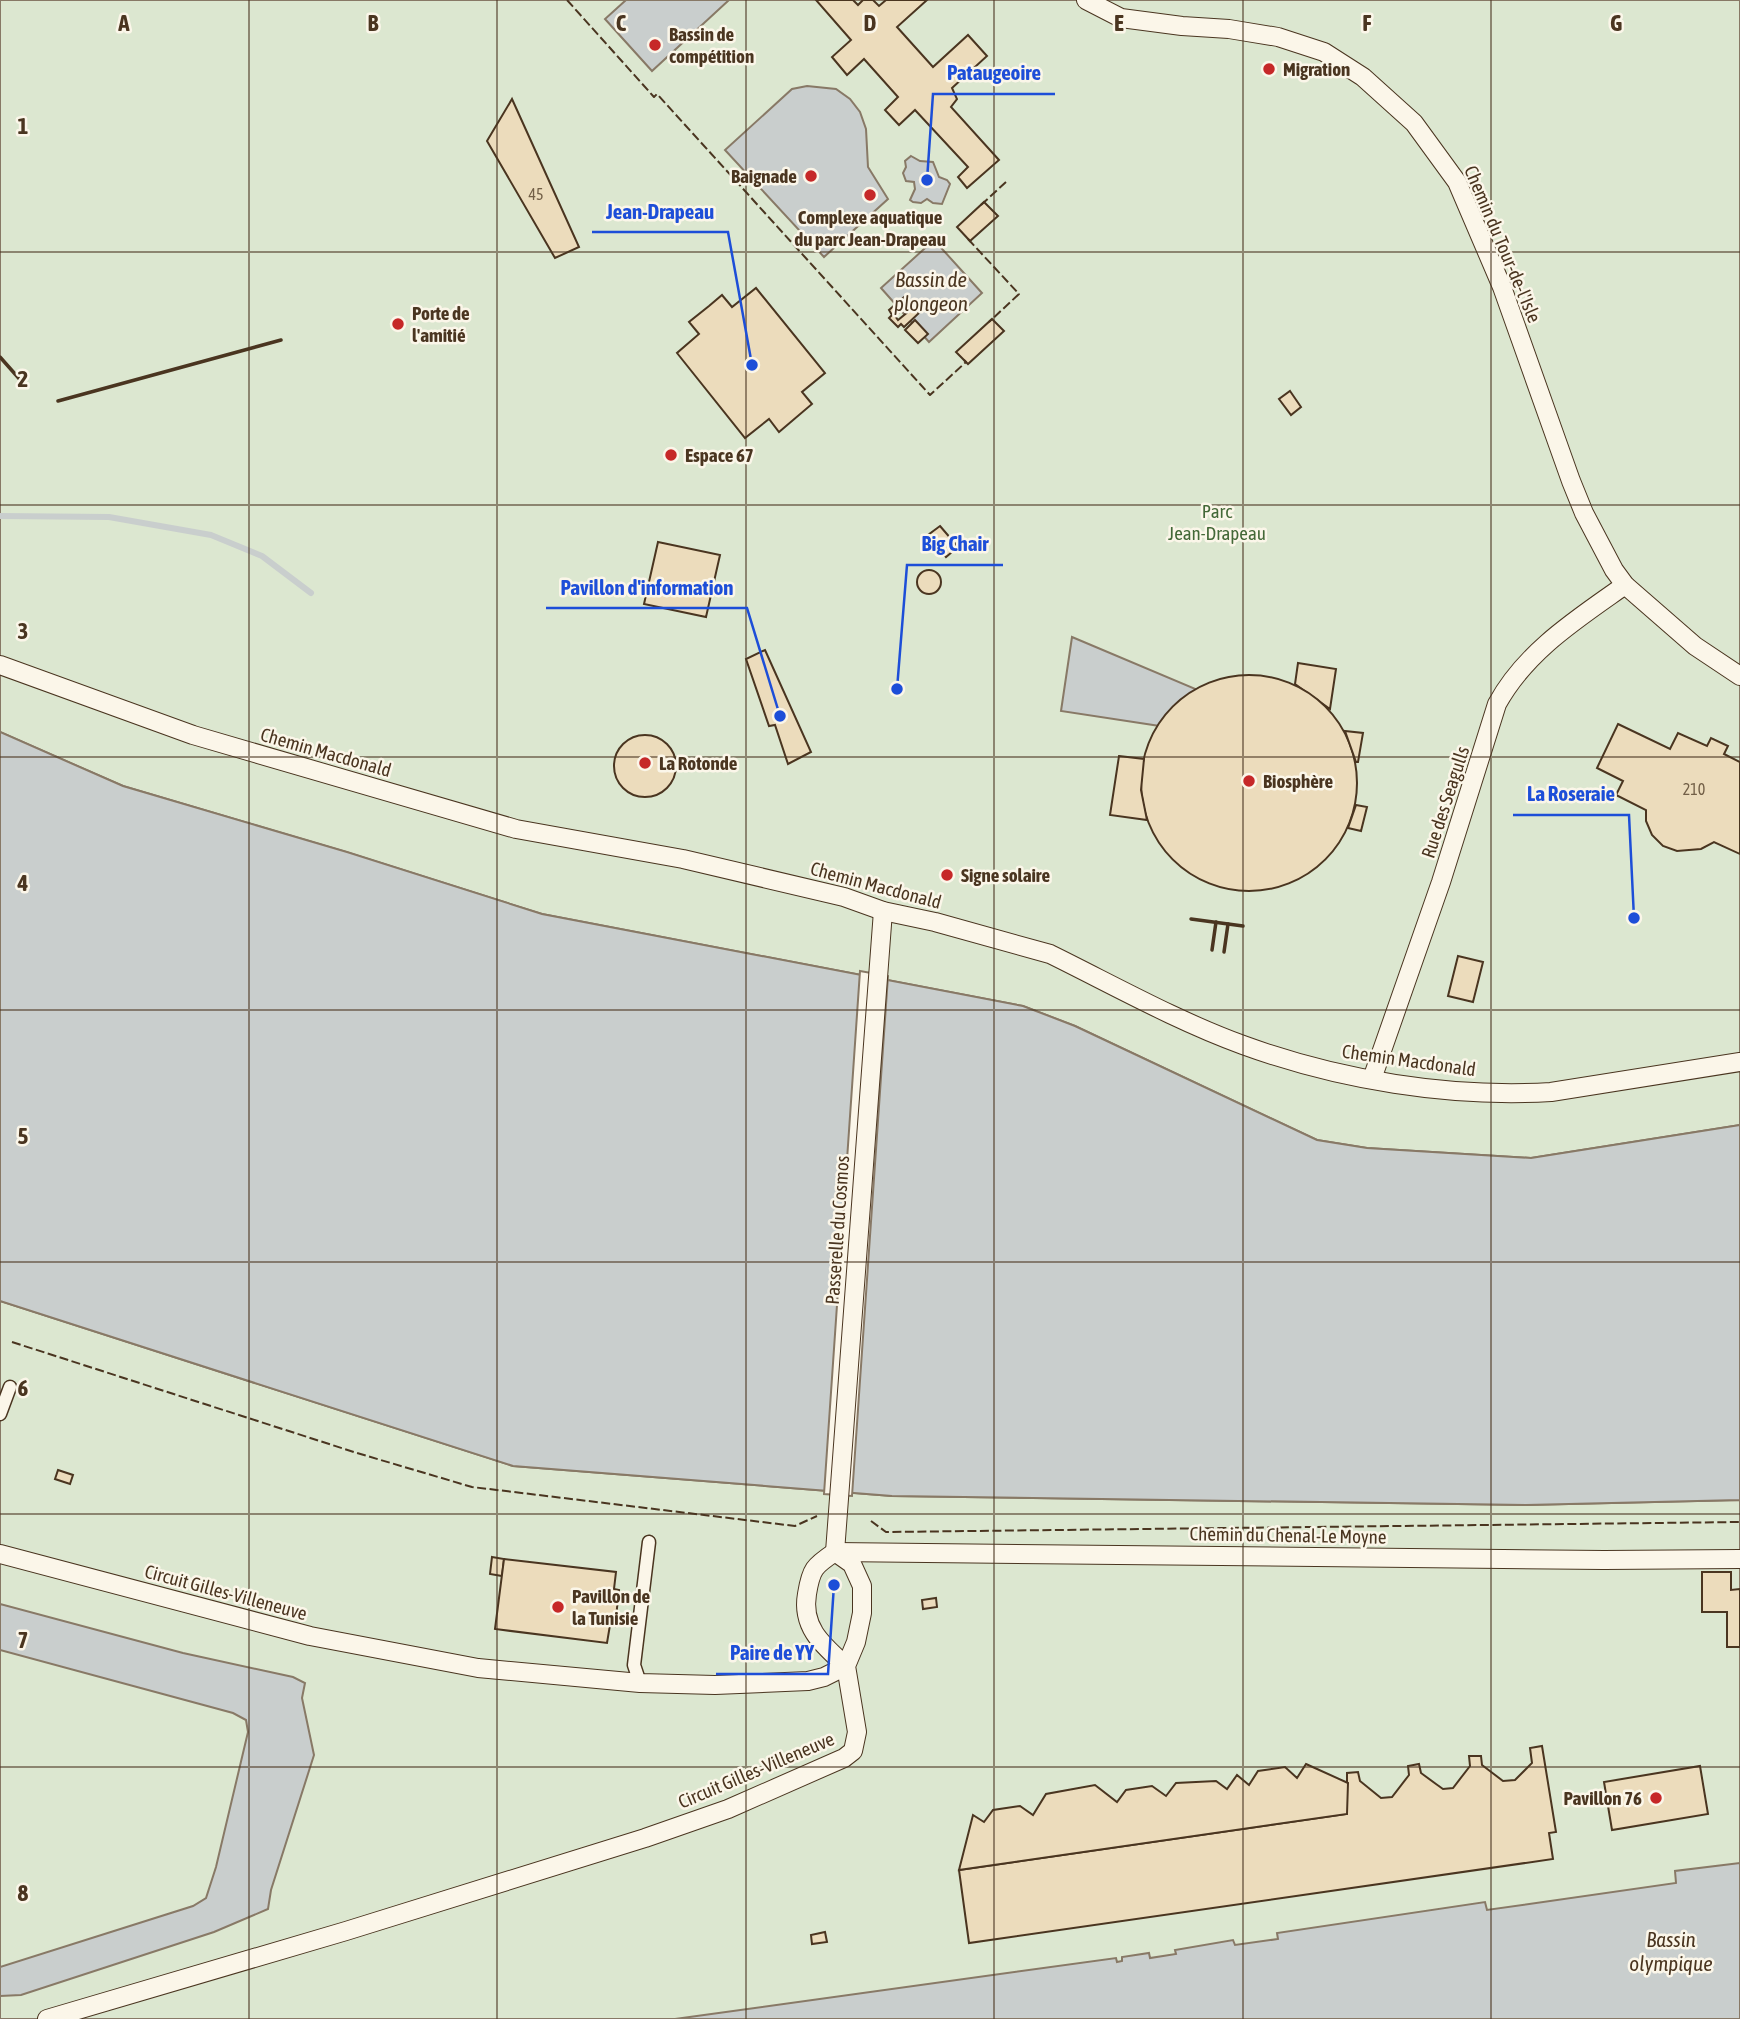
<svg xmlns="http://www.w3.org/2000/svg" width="1740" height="2019" font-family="'Asap Condensed',sans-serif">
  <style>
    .green { fill: #dce7d0; stroke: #887966; stroke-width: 2 }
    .water { fill: #c9cecd; stroke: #887966; stroke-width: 2 }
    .pier { fill: #fbf6e9; stroke: #887966; stroke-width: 2 }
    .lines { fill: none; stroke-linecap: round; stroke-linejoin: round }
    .stream { stroke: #c9cecd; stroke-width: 6 }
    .building { fill: #ecdcbc; stroke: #4a3520; stroke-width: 2 }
    .pedestrian-casing { stroke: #4a3520; stroke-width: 15 }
    .minor-casing { stroke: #4a3520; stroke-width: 20 }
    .pedestrian { stroke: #fbf6e9; stroke-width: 12 }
    .minor { stroke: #fbf6e9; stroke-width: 18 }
    .fence { stroke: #4a3520; stroke-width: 2; stroke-dasharray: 9 3.5; stroke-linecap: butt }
    .wall { stroke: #4a3520; stroke-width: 3.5 }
    .grid { fill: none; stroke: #4a3520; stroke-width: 2; stroke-opacity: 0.55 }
    .poi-dot { fill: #c62828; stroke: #fbf6e9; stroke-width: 2.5 }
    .labels { text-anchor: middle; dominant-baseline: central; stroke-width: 5; stroke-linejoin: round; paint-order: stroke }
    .number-label { font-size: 16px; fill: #725f47 }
    .poi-label { font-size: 19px; font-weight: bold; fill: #4a3520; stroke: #fbf6e9; text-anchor: start }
    .street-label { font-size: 19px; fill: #4a3520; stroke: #fbf6e9 }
    .park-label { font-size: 19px; fill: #436837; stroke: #fbf6e9 }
    .water-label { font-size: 21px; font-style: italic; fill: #4a3520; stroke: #fbf6e9 }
    .grid-label { font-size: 23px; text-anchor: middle; font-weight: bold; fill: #4a3520; stroke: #fbf6e9; stroke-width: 5; stroke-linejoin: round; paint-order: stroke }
    .leader { fill: none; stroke: #1d4ed8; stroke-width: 2.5 }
    .callout-dot { fill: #1d4ed8; stroke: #fbf6e9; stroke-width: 2.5 }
    .callout-label { font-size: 21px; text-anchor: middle; font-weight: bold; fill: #1d4ed8; stroke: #fbf6e9; stroke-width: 5; stroke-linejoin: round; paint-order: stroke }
  </style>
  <rect width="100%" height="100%" fill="#fbf6e9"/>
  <!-- green -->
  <g class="green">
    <polygon points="0,0 1740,0 1740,1125 1531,1158 1367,1148 1317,1140 1075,1026 1023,1006 542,914 346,852 123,786 0,732"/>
    <polygon points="0,1301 513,1466 892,1496 1526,1505 1740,1500 1740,2019 0,2019"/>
  </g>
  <!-- water -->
  <g class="water">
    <polygon points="626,0 729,0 652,71 605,19"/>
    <polygon points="807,86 836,89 850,99 860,112 866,129 868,167 888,199 824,257 725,150 792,89"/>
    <polygon points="911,156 920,161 933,162 939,177 947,180 950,184 942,204 933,203 927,199 921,203 913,202 910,200 915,189 914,182 906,181 903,173 906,167 905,161"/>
    <polygon points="934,240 982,293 929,342 881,288"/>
    <polygon points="1072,637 1224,701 1219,735 1061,711"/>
    <polygon points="0,732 123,786 347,852 542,914 1023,1006 1075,1026 1317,1140 1367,1148 1531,1158 1740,1125 1740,1500 1526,1505 892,1496 513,1466 0,1301"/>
    <polygon points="0,1604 183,1653 293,1677 305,1683 302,1698 314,1755 271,1890 268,1909 214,1932 21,1995 0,1996 0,1967 193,1906 206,1898 216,1867 248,1732 246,1720 233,1713 0,1650"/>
    <polygon points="1740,1863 1740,2019 675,2019 1116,1958 1117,1962 1122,1961 1122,1957 1149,1953 1150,1958 1176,1954 1175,1950 1233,1940 1235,1945 1278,1939 1277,1933 1485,1902 1487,1910 1676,1883 1675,1871"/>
  </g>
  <!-- pier -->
  <polygon class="pier" points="860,971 888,976 852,1496 824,1494"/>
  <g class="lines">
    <!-- stream -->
    <polyline class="stream" points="0,516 109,517 211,535 262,556 311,593"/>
  </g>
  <!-- building -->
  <g class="building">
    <polygon points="816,0 853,0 858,5 863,0 873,0 879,6 886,0 927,0 897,27 933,67 968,35 987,56 952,88 957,99 951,107 999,160 967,188 958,177 968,167 915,110 899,125 885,110 898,97 864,59 847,75 832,57 851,40"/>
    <polygon points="512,99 579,247 555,258 487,141"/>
    <polygon points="984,202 998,216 970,241 957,227"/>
    <polygon points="756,288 825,373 802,392 812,404 779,432 769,419 745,438 677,353 699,334 689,322 709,306 722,295 732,307"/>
    <polygon points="904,297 910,303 895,316 898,320 914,307 919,313 904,327 901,324 898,327 889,318 892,315 889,310"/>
    <polygon points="992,319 1004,331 968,364 956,352"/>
    <polygon points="915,320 928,334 918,343 905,330"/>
    <polygon points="1290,391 1301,407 1291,415 1279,399"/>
    <polygon points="940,526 958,547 946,557 928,535"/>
    <polygon points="658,542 720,555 706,617 644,604"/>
    <circle cx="929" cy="582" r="12"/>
    <polygon points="765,650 811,752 788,764 775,725 769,726 746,659"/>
    <polygon points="1298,663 1336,669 1330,709 1295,684"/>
    <circle cx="1249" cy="783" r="108"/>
    <polygon points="1618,724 1670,749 1678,733 1707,746 1711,738 1728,746 1724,754 1740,762 1740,854 1714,842 1701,849 1677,851 1663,846 1652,835 1646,821 1646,810 1616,795 1623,781 1597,768"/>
    <polygon points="1345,731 1363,733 1358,762 1356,762"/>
    <circle cx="645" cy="766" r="31"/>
    <polygon points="1119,756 1144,759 1141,790 1147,820 1110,815"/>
    <polygon points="1356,805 1367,807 1361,831 1348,828"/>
    <polygon points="1458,956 1483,962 1473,1002 1448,996"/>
    <polygon points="58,1470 73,1475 70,1484 55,1479"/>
    <polygon points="492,1557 504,1559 502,1576 490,1574"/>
    <polygon points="504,1559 616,1572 614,1589 619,1590 615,1626 610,1625 607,1643 495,1629"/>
    <polygon points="1702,1572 1731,1572 1731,1590 1740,1589 1740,1647 1727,1647 1727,1612 1702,1612"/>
    <polygon points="936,1598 937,1607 923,1609 922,1600"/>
    <polygon points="1542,1746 1556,1832 1549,1833 1553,1859 969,1943 959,1870 1347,1814 1347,1773 1358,1772 1360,1781 1381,1798 1392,1797 1409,1775 1408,1766 1419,1764 1421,1773 1436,1784 1443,1789 1453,1788 1470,1766 1469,1756 1481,1756 1482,1765 1503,1781 1515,1780 1532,1763 1530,1748"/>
    <polygon points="1306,1764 1348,1783 1347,1814 959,1870 973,1815 984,1822 993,1810 1020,1806 1033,1815 1046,1794 1095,1785 1117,1802 1126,1790 1152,1786 1166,1796 1176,1783 1216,1781 1227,1789 1237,1775 1249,1785 1258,1771 1285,1767 1297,1778"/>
    <polygon points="1700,1766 1708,1814 1612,1830 1604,1782"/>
    <polygon points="825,1932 827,1942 812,1944 811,1935"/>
  </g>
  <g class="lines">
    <defs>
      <g id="pedestrian">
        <polyline points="0,1414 10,1387"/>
        <polyline points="640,1683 634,1665 649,1542"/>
      </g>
      <g id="minor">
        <polyline points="1086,0 1121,18 1182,26 1229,29 1278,37 1324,52 1363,77 1414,123 1457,182 1502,287 1571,481 1584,513 1614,570 1625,585 1695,646 1740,676"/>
        <path d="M 0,665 L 193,735 L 516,829 L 683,859 L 844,897 L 883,911 L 935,922 L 1050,954 C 1113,985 1177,1021 1243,1045 C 1339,1080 1449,1098 1551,1092 L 1740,1062"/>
        <path d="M 1372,1079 L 1441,882 L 1497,704 C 1526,651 1577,619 1625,585"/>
        <polyline points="835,1552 1604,1560 1740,1559"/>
        <polyline points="835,1552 883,911"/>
        <path d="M 835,1552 C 814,1566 811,1569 807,1594 C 801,1628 824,1646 846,1666"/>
        <polyline points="0,1554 310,1636 478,1668 640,1683 715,1685 808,1681 824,1677 846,1666"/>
        <polyline points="47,2019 346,1931 645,1838 728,1809 844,1758 853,1751 857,1732 846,1666 856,1642 862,1613 862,1586 852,1564 835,1552"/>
      </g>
    </defs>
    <!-- pedestrian casing -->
    <use href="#pedestrian" class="pedestrian-casing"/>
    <!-- minor casing -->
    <use href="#minor" class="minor-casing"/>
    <!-- pedestrian -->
    <use href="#pedestrian" class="pedestrian"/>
    <!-- minor -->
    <use href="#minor" class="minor"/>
    <!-- fence -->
    <g class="fence">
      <polyline points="567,0 654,97 657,94 930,395 966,362 964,360"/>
      <polyline points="981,205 1007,181"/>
      <polyline points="968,239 1019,294 989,322"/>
      <polyline points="12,1342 357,1453 472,1487 795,1526 817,1516"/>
      <polyline points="871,1521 886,1532 1740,1522"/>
    </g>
    <!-- wall -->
    <g class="wall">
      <polyline points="0,357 23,383"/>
      <polyline points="58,401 281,340"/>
      <polyline points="1191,919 1243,926"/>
      <polyline points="1212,950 1216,922"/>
      <polyline points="1224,952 1228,924"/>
    </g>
  </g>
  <!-- grid -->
  <path class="grid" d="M 249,0 L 249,2019M 497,0 L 497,2019M 746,0 L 746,2019M 994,0 L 994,2019M 1243,0 L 1243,2019M 1491,0 L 1491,2019M 0,252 L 1740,252M 0,505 L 1740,505M 0,757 L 1740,757M 0,1010 L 1740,1010M 0,1262 L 1740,1262M 0,1514 L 1740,1514M 0,1767 L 1740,1767"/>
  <!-- markers -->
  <g class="poi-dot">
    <circle cx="655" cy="45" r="7"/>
    <circle cx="1269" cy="69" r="7"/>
    <circle cx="811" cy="176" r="7"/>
    <circle cx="870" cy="195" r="7"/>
    <circle cx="398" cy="324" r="7"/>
    <circle cx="671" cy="455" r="7"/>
    <circle cx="645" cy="763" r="7"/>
    <circle cx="1249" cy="781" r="7"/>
    <circle cx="947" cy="875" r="7"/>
    <circle cx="558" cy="1607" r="7"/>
    <circle cx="1656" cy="1798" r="7"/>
  </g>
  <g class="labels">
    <!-- number labels -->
    <g class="number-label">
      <text x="536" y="194">45</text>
      <text x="1694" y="789">210</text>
    </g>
    <!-- poi labels -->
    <g class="poi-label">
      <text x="669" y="34">Bassin de<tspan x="669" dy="22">compétition</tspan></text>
      <text x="1283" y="69">Migration</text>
      <text x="797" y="176" text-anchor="end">Baignade</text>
      <text x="870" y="217" text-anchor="middle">Complexe aquatique<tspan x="870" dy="22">du parc Jean-Drapeau</tspan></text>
      <text x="412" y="313">Porte de<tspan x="412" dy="22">l'amitié</tspan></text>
      <text x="685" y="455">Espace 67</text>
      <text x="659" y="763">La Rotonde</text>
      <text x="1263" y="781">Biosphère</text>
      <text x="961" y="875">Signe solaire</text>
      <text x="572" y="1596">Pavillon de<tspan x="572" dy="22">la Tunisie</tspan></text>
      <text x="1642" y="1798" text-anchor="end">Pavillon 76</text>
    </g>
    <!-- street labels -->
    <g class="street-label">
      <text transform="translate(1503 244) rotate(67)">Chemin du Tour-de-l'Isle</text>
      <text transform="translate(326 752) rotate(16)">Chemin Macdonald</text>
      <text transform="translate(1445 802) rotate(-72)">Rue des Seagulls</text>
      <text transform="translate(876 885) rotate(15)">Chemin Macdonald</text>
      <text transform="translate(1409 1060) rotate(8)">Chemin Macdonald</text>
      <text transform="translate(837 1230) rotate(-86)">Passerelle du Cosmos</text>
      <text transform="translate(1288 1535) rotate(1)">Chemin du Chenal-Le Moyne</text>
      <text transform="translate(226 1592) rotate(15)">Circuit Gilles-Villeneuve</text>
      <text transform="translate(756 1770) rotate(-23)">Circuit Gilles-Villeneuve</text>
    </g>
    <!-- park labels -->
    <g class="park-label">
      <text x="1217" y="511">Parc<tspan x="1217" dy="22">Jean-Drapeau</tspan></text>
    </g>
    <!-- water labels -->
    <g class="water-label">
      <text x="931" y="279">Bassin de<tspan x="931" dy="24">plongeon</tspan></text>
      <text x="1671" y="1939">Bassin<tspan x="1671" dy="24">olympique</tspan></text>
    </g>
  </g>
  <g class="grid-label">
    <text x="124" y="31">A</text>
    <text x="373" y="31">B</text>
    <text x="621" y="31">C</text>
    <text x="870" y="31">D</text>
    <text x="1119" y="31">E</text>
    <text x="1367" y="31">F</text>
    <text x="1616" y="31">G</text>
    <text x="23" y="134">1</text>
    <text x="23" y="387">2</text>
    <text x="23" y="639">3</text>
    <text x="23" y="891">4</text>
    <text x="23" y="1144">5</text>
    <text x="23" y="1396">6</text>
    <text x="23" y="1648">7</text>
    <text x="23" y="1901">8</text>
  </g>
  <!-- callouts -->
  <path class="leader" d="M927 180L933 94H1055M752 365L728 232H592M897 689L907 565H1003M780 716L747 608H546M1634 918L1629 815H1513M834 1585L828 1674H716"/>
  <g class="callout-dot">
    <circle cx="927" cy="180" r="7"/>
    <circle cx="752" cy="365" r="7"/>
    <circle cx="897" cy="689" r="7"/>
    <circle cx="780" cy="716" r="7"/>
    <circle cx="1634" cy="918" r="7"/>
    <circle cx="834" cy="1585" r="7"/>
  </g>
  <g class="callout-label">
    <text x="994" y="80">Pataugeoire</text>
    <text x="660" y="219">Jean-Drapeau</text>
    <text x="955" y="551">Big Chair</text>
    <text x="647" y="595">Pavillon d'information</text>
    <text x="1571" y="801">La Roseraie</text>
    <text x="772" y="1660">Paire de YY</text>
  </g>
</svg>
